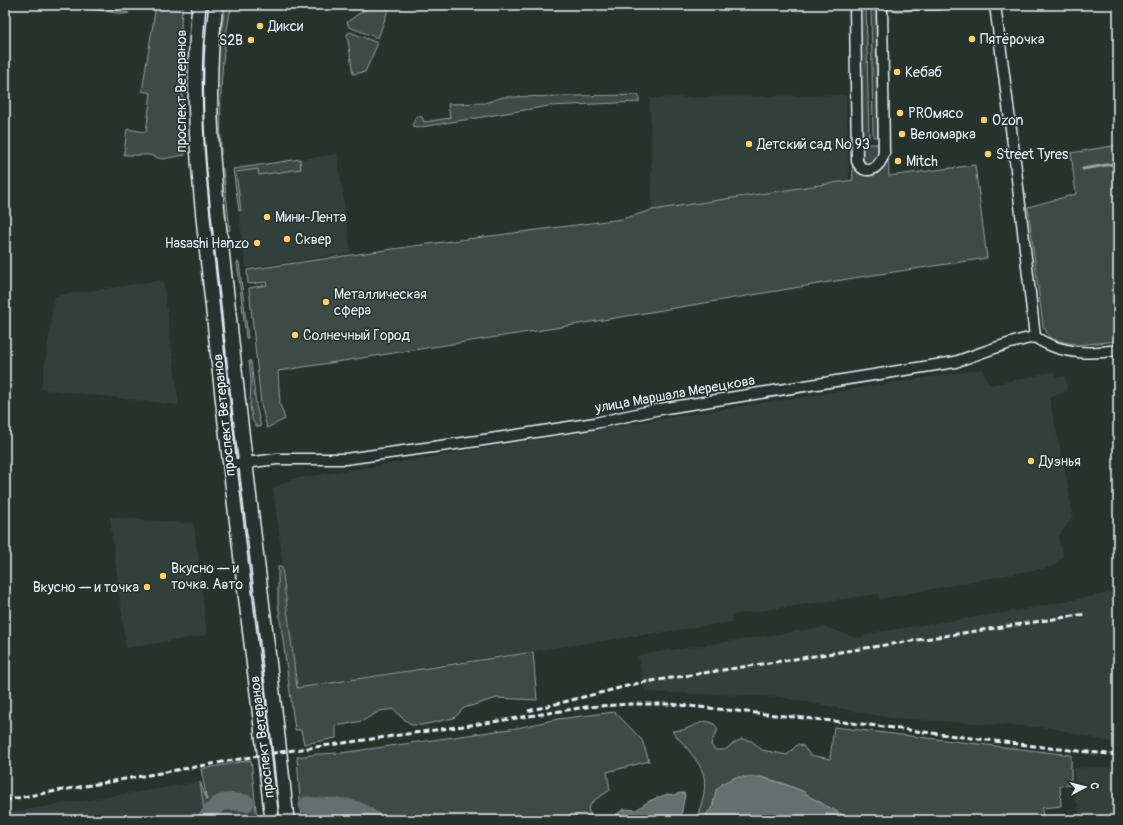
<svg xmlns="http://www.w3.org/2000/svg" width="1123" height="825" font-family="Pangolin,sans-serif">
  <style>
    .built { fill: #333f3a }
    .green { fill: #3e4b47; stroke: #939ea0 }
    .water { fill: #636f6d; stroke: #98a3a5 }
    .lines { fill: none; stroke-linecap: round; stroke-linejoin: round }
    .stream { stroke: #98a3a5; stroke-width: 3 }
    .river { stroke: #636f6d; stroke-width: 17 }
    .minor-casing { stroke: #e8f1f8; stroke-width: 13 }
    .secondary-casing { stroke: #e8f1f8; stroke-width: 16 }
    .minor { stroke: #26332d; stroke-width: 10 }
    .secondary { stroke: #26332d; stroke-width: 13 }
    .rail { stroke: #e8f1f8; stroke-width: 3; stroke-dasharray: 6 3; stroke-linecap: butt }
    .poi-dot { fill: #ffd166; stroke: #26332d; stroke-width: 1.5 }
    .labels { text-anchor: middle; dominant-baseline: central; stroke-width: 3; stroke-linejoin: round; paint-order: stroke }
    .poi-label { font-size: 14px; fill: #e8f1f8; stroke: #26332d; text-anchor: start }
    .street-label { font-size: 14px; fill: #e8f1f8; stroke: #26332d }
  </style>
  <rect width="100%" height="100%" fill="#26332d"/>
  <filter id="ink" filterUnits="userSpaceOnUse"><feTurbulence type="fractalNoise" baseFrequency=".025" numOctaves="2"/><feDisplacementMap in="SourceGraphic" scale="8" xChannelSelector="R" yChannelSelector="G"/><feConvolveMatrix kernelMatrix="1 2 1 2 8 2 1 2 1" color-interpolation-filters="sRGB"/></filter>
  <g filter="url(#ink)">
    <!-- built -->
    <g class="built">
      <polygon points="846,95 849,180 652,210 650,98"/>
      <polygon points="337,154 351,253 246,268 233,169"/>
      <polygon points="163,280 179,405 41,389 55,296"/>
      <polygon points="983,369 987,382 992,385 1052,372 1055,374 1056,377 1065,376 1067,391 1049,398 1067,480 1073,517 1058,537 1063,556 1055,566 879,599 878,594 731,615 732,622 424,667 297,688 281,548 273,488 292,479 352,470 674,417"/>
      <polygon points="110,517 194,524 207,635 126,648"/>
      <polygon points="1118,591 1118,744 1052,728 891,718 780,697 646,692 638,655 825,627 857,638 877,632 1016,611"/>
      <polygon points="1118,767 1118,820 1084,820 1079,818 1078,803 1075,803 1074,768"/>
      <polygon points="200,782 204,809 194,820 5,820 5,813"/>
    </g>
    <!-- green -->
    <g class="green">
      <polygon points="64,5 88,5 129,13 124,14"/>
      <polygon points="156,5 183,5 181,22 183,64 182,110 185,155 162,159 149,155 124,155 127,129 146,132 151,93 142,91"/>
      <path d="M 226,5 L 232,5 C 220,55 220,104 221,155 L 218,152 C 216,103 215,53 226,5 Z"/>
      <polygon points="372,5 390,5 378,38 349,27 347,22"/>
      <polygon points="859,5 866,5 869,137 862,137"/>
      <polygon points="871,5 876,5 878,137 873,137"/>
      <polygon points="893,5 941,5 941,10 893,11"/>
      <polygon points="350,32 378,43 365,72 353,74 347,34"/>
      <polygon points="639,95 639,102 549,106 415,128 412,125 417,116 422,117 424,122 450,118 448,104 485,103 503,97"/>
      <polygon points="861,144 878,144 878,156 873,163 868,164 862,160"/>
      <polygon points="1118,145 1118,341 1078,345 1051,339 1043,326 1028,207 1076,194 1071,153"/>
      <polygon points="887,157 888,157 889,176 975,165 987,258 860,277 555,328 278,371 280,404 285,419 267,428 261,404 249,288 267,285 266,282 248,284 247,270 421,245 622,219 652,210 853,180 852,161 875,173 884,166"/>
      <polygon points="300,159 301,169 259,175 258,169 236,172 241,210 239,211 233,169"/>
      <polygon points="223,168 230,230 226,231 220,173"/>
      <polygon points="237,262 239,262 248,338 246,338"/>
      <polygon points="249,361 251,361 256,405 261,427 256,426 252,420 250,404 251,380"/>
      <polygon points="278,567 282,567 297,688 533,652 537,700 497,698 464,708 454,718 422,725 412,725 401,717 394,709 380,711 362,721 336,726 336,738 304,744 301,730 295,730 278,603"/>
      <polygon points="615,712 642,740 649,761 607,772 610,790 593,801 588,809 591,816 594,820 401,820 400,819 379,820 358,803 300,801 297,757 318,754 341,753 517,728 558,719"/>
      <path d="M 705,721 L 713,723 L 718,729 C 716,735 712,738 711,745 L 715,750 L 725,750 L 732,744 L 742,739 L 752,741 L 762,750 L 787,755 L 798,744 L 803,746 L 810,755 L 830,759 L 834,727 L 1071,755 L 1071,785 L 1060,786 L 1061,806 L 1042,808 L 1043,820 L 852,820 L 810,797 L 804,792 L 782,783 L 761,777 L 714,799 C 713,810 707,812 705,820 L 696,820 C 700,808 707,790 704,777 C 702,763 682,743 672,731 L 683,730 Z"/>
      <polygon points="251,760 257,820 194,820 204,809 200,782 207,800 201,769"/>
      <polygon points="308,809 354,811 371,820 303,820 301,810"/>
    </g>
    <!-- water -->
    <g class="water">
      <polygon points="736,777 761,777 793,787 804,792 810,797 852,820 705,820 707,813 713,807 716,790 723,783"/>
      <path d="M 680,793 L 684,793 L 685,796 C 682,804 683,812 680,819 L 677,820 L 605,820 L 614,816 L 624,809 L 636,810 L 649,801 L 662,796 L 668,794 L 674,795 Z"/>
    </g>
    <g class="lines">
      <!-- stream -->
      <g class="stream">
        <polyline points="1083,169 1118,163"/>
        <polyline points="365,820 369,817"/>
      </g>
      <!-- river -->
      <g class="river">
        <path d="M 307,805 C 335,809 348,800 374,820"/>
        <path d="M 205,820 C 217,801 224,799 246,803"/>
      </g>
      <defs>
        <g id="minor">
          <path d="M 855,5 L 857,161 C 865,179 881,167 884,153 L 882,5"/>
          <polyline points="995,5 1014,152 1035,337"/>
          <path d="M 229,465 L 277,459 L 345,459 L 477,441 L 595,423 L 660,409 L 955,362 C 982,353 1007,342 1035,337 C 1060,354 1089,355 1118,350"/>
        </g>
        <g id="secondary">
          <path d="M 199,5 C 188,111 203,216 214,321 C 231,488 253,654 272,820"/>
          <path d="M 216,5 C 202,108 218,210 229,313 C 246,482 270,651 287,820"/>
        </g>
      </defs>
      <!-- minor casing -->
      <use href="#minor" class="minor-casing"/>
      <!-- secondary casing -->
      <use href="#secondary" class="secondary-casing"/>
      <!-- minor -->
      <use href="#minor" class="minor"/>
      <!-- secondary -->
      <use href="#secondary" class="secondary"/>
      <!-- rail -->
      <g class="rail">
        <polyline points="528,711 639,683 1086,614"/>
        <polyline points="5,800 280,752 492,722 586,707 630,704 670,704 861,724 1050,748 1118,755"/>
      </g>
    </g>
  </g>
  <!-- markers -->
  <g class="poi-dot">
    <circle cx="260" cy="26" r="4"/>
    <circle cx="972" cy="39" r="4"/>
    <circle cx="251" cy="40" r="4"/>
    <circle cx="897" cy="72" r="4"/>
    <circle cx="900" cy="113" r="4"/>
    <circle cx="984" cy="120" r="4"/>
    <circle cx="902" cy="134" r="4"/>
    <circle cx="749" cy="144" r="4"/>
    <circle cx="988" cy="154" r="4"/>
    <circle cx="898" cy="161" r="4"/>
    <circle cx="267" cy="217" r="4"/>
    <circle cx="287" cy="239" r="4"/>
    <circle cx="257" cy="243" r="4"/>
    <circle cx="326" cy="302" r="4"/>
    <circle cx="295" cy="335" r="4"/>
    <circle cx="1031" cy="461" r="4"/>
    <circle cx="163" cy="576" r="4"/>
    <circle cx="147" cy="587" r="4"/>
  </g>
  <g class="labels">
    <!-- poi labels -->
    <g class="poi-label">
      <text x="268" y="26">Дикси</text>
      <text x="980" y="39">Пятёрочка</text>
      <text x="243" y="40" text-anchor="end">S2B</text>
      <text x="905" y="72">Кебаб</text>
      <text x="908" y="113">PROмясо</text>
      <text x="992" y="120">Ozon</text>
      <text x="910" y="134">Веломарка</text>
      <text x="757" y="144">Детский сад № 93</text>
      <text x="996" y="154">Street Tyres</text>
      <text x="906" y="161">Mitch</text>
      <text x="275" y="217">Мини-Лента</text>
      <text x="295" y="239">Сквер</text>
      <text x="249" y="243" text-anchor="end">Hasashi Hanzo</text>
      <text x="334" y="294">Металлическая<tspan x="334" dy="16">сфера</tspan></text>
      <text x="303" y="335">Солнечный Город</text>
      <text x="1039" y="461">Дуэнья</text>
      <text x="171" y="568">Вкусно — и<tspan x="171" dy="16">точка. Авто</tspan></text>
      <text x="139" y="587" text-anchor="end">Вкусно — и точка</text>
    </g>
    <!-- street labels -->
    <g class="street-label">
      <text transform="translate(181 91) rotate(-90)">проспект Ветеранов</text>
      <text transform="translate(675 394) rotate(-10)">улица Маршала Мерецкова</text>
      <text transform="translate(224 415) rotate(-96)">проспект Ветеранов</text>
      <text transform="translate(262 737) rotate(-97)">проспект Ветеранов</text>
    </g>
  </g>
  <!-- margin -->
  <rect width="1123" height="825" fill="none" stroke="#26332d" stroke-width="20"/>
  <rect x="10" y="10" width="1103" height="805" fill="none" stroke="#e8f1f8" stroke-width="1.5" filter="url(#ink)"/>
  <!-- north arrow -->
  <g transform="translate(1085 787) rotate(83)" stroke="#26332d" stroke-width="3" paint-order="stroke">
  <path d="M0-3L7 15L0 10L-7 15Z" fill="#e8f1f8"/>
  <text y="-6" font-size="11" font-weight="bold" text-anchor="middle" fill="#e8f1f8">С</text>
  </g>
</svg>
